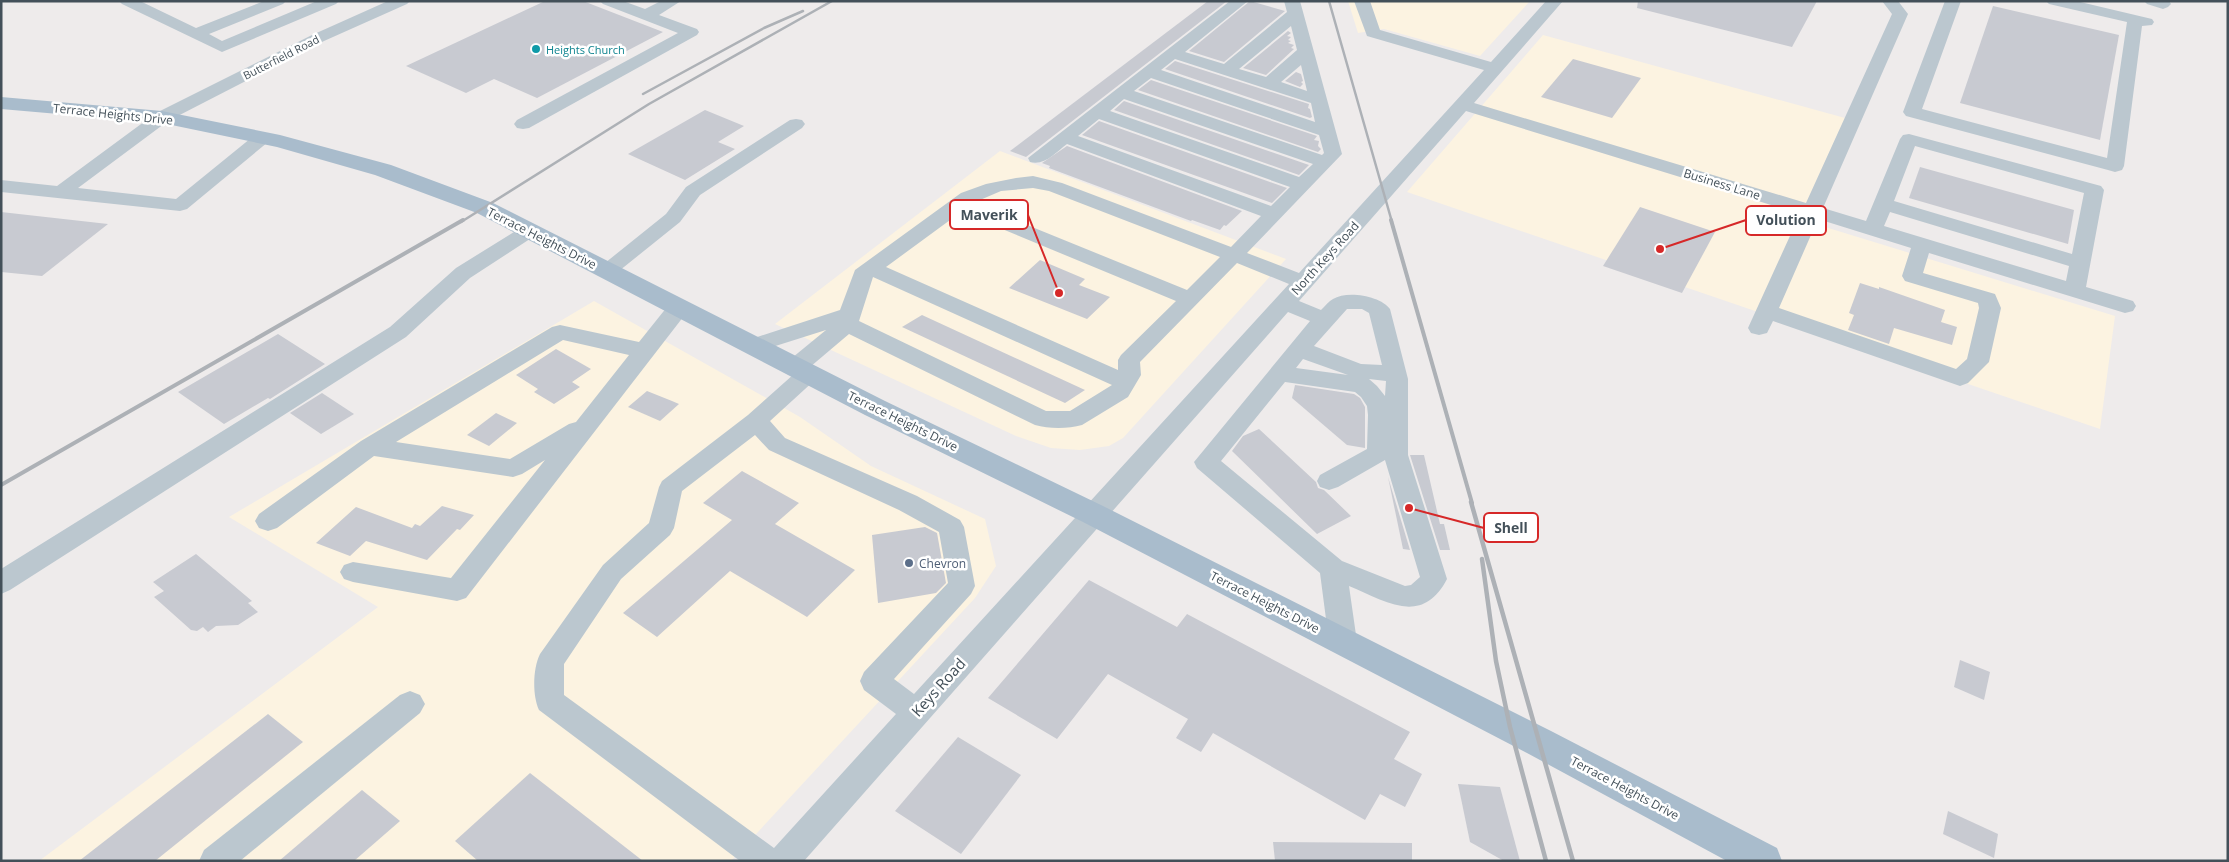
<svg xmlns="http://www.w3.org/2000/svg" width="2229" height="862" font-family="'Open Sans',sans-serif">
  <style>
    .commercial { fill: #fcf3e1 }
    .building { fill: #c8cad1 }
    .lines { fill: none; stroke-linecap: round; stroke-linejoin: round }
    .minor { fill: #bbc7cf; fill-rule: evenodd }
    .major { fill: #a9bccc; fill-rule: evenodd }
    .rail-far2 { stroke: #adb1b6; stroke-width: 2.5 }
    .rail-far1 { stroke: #adb1b6; stroke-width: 4 }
    .rail { stroke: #adb1b6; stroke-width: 4.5 }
    .culture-dot { fill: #0f9aa8; stroke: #fff; stroke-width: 2 }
    .service-dot { fill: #5c6f8a; stroke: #fff; stroke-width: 2 }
    .labels { text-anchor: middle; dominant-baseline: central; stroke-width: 5; stroke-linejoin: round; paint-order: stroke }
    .far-culture-label { font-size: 11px; fill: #0d838f; stroke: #fff; text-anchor: start }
    .far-street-label { font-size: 11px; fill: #435059; stroke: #fff }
    .street-label { font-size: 12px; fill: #435059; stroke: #fff }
    .service-label { font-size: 12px; fill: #4e5e75; stroke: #fff; text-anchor: start }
    .near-street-label { font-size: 15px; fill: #435059; stroke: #fff }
    .leader { fill: none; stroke: #d62828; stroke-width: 2 }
    .callout-dot { fill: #d62828; stroke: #fff; stroke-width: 2 }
    .callout { fill: #fff; stroke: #d62828; stroke-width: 2 }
    .callout-label { font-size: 14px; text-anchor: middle; font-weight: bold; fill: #435059 }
  </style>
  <rect width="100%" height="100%" fill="#eeebeb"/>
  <!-- commercial -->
  <g class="commercial">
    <polygon points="1348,1 1530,1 1480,56 1384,29 1358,33"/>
    <polygon points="1543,35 1845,118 1799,219 2115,316 2100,429 1407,192"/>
    <polygon points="1000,151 1286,259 1123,438 1109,446 1080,450 1051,448 1016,436 775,324"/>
    <polygon points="594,301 800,417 871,466 985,519 996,566 975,598 731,861 39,861 378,607 229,517"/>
  </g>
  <!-- building -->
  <g class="building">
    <polygon points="545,1 583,1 663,32 537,98 494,79 466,93 406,66"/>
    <polygon points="1208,1 1227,1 1026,157 1010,151"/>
    <polygon points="1250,1 1285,11 1224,62 1189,51"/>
    <polygon points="1638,1 1817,1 1792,47 1637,8"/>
    <polygon points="1993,6 2119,35 2100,140 1960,103"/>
    <polygon points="1288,31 1291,33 1287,36 1291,37 1288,40 1291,41 1288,43 1294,45 1291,48 1294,49 1266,75 1243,68"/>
    <polygon points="1573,59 1641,78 1612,118 1541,97"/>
    <polygon points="1175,61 1309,104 1308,108 1310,109 1312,117 1310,118 1165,69"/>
    <polygon points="1296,72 1301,74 1303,81 1301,82 1303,84 1300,87 1285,81"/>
    <polygon points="1151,80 1317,136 1314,140 1319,141 1318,146 1321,149 1318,152 1138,90"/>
    <polygon points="1124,101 1309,165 1299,175 1114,110"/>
    <polygon points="705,110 744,126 718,142 735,149 685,180 628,154"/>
    <polygon points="1099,121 1287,188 1272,203 1082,135"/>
    <polygon points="1067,146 1242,211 1226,226 1224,225 1220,230 1192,220 1191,221 1049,168 1050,166 1042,163"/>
    <polygon points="1920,167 2074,210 2068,244 1909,198"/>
    <polygon points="1640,207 1715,232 1682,293 1603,266"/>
    <polygon points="1,212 108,224 42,276 1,272"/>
    <polygon points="1040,260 1085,279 1079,285 1110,297 1087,319 1009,288"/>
    <polygon points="1860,283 1879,289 1879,287 1945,310 1941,322 1957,327 1952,345 1894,328 1889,344 1848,330 1854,315 1849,313"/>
    <polygon points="922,315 1085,390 1065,403 902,327"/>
    <polygon points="278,334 325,364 270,399 268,398 224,424 178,392"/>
    <polygon points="556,349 591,369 572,382 580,387 554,404 534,392 538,389 516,375"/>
    <polygon points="1295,385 1354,394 1360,398 1365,407 1365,448 1347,445 1292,398"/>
    <polygon points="647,391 672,401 679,404 660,421 628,407"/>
    <polygon points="322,393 354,414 321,434 290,413"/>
    <polygon points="496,413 517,423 489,446 467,435"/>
    <polygon points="1259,429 1316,482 1318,488 1324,490 1351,516 1317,534 1232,451 1243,436"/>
    <polygon points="1410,455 1424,455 1440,524 1444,524 1450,550 1440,550"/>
    <polygon points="742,471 799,503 775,524 855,570 807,617 730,571 657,637 623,613 732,520 703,503"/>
    <polygon points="1388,477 1410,550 1403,549"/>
    <polygon points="442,506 474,515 460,530 457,529 427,560 366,541 350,556 316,543 356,507 412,528 415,524 420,526"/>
    <polygon points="925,527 937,533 946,583 936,593 878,603 872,535"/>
    <polygon points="196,554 252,601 248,603 258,612 238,625 216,626 208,632 203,627 197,631 191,630 154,597 164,591 153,582"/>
    <polygon points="1089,580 1177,627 1187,614 1410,732 1394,759 1422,774 1405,807 1380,794 1365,820 1213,733 1201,752 1176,738 1188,719 1108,674 1057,739 988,698"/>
    <polygon points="1960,660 1990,672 1984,700 1954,687"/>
    <polygon points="268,714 303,742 155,861 79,861"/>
    <polygon points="958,737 1021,775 961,854 895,811"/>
    <polygon points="530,773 643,861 478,861 455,841"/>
    <polygon points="1458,784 1500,787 1520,861 1504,861 1470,842"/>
    <polygon points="362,790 400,821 354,861 279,861"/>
    <polygon points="1948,811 1998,834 1994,858 1943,834"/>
    <polygon points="1273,842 1412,843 1412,861 1275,861"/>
  </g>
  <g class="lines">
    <!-- minor -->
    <g class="minor">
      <polygon points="119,1 140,1 196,28 264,1 286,1 283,4 209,34 222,41 317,1 339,1 336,4 222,52 122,4"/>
      <polygon points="388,1 410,1 407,4 324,41 168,121 78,188 176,199 256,134 262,133 268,134 271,138 268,142 187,209 180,211 1,192 1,180 57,186 156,113 312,35"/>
      <polygon points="600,1 623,1 645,9 661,1 681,1 659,15 697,29 699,32 697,35 529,128 523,129 517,128 514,124 517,120 678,33 603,4"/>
      <path d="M 1230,1 L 1248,1 L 1185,52 L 1224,64 L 1287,12 L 1284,1 L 1300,1 L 1342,154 L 1247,253 L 1299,273 L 1484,70 L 1367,36 L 1354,1 L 1370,1 L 1380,30 L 1491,62 L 1546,1 L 1563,1 L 1474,103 L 1806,203 L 1892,14 L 1882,1 L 1898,1 L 1908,14 L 1823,208 L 1866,221 L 1900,139 L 1903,135 L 1909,134 L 2101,186 L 2104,190 L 2086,287 L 2133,301 L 2136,306 L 2133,311 L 2125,313 L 1929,253 L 1923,273 L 1995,294 L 2001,308 L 1989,362 L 1968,383 L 1960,386 L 1773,321 L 1767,333 L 1759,335 L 1751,333 L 1748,328 L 1800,214 L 1466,111 L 1299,301 L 1321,310 C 1325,306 1329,301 1333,299 C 1347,290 1381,296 1390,309 L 1408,379 L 1408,455 L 1447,579 C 1422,627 1385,601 1349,586 L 1357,642 L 1353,650 L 1343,654 L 1333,650 L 1329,642 L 1320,573 L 1197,468 L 1194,462 L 1310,321 L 1288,312 L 804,861 L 740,861 L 539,710 C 532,695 533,668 540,654 L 603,565 L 649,523 L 659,487 L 662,481 L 748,415 L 794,374 L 787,372 L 784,367 L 787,362 L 826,330 L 753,353 L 745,351 L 742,346 L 745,341 L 840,310 L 855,270 L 961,193 L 986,184 L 1016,178 L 1033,176 L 1062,183 L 1231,247 L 1261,216 L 1067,144 C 1056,152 1045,166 1030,162 L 1028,158 ZM 1291,26 L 1297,50 L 1266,77 L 1239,69 ZM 1175,59 L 1311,103 L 1315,122 L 1161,70 ZM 1301,65 L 1307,91 L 1281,82 ZM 1151,78 L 1319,135 L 1324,153 L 1322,155 L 1134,91 ZM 1124,99 L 1313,164 L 1299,177 L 1110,111 ZM 1099,119 L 1290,187 L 1271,206 L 1078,136 ZM 1915,146 L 2084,193 L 2072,254 L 1894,201 ZM 1033,188 L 1049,191 L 1220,257 L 1187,290 L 973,203 L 1001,191 ZM 961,212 L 1176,301 L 1121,355 L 1118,360 L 1118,370 L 886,267 ZM 1890,212 L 2069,266 L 2066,281 L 1884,226 ZM 1818,219 L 1911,248 L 1902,276 L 1905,281 L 1978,303 L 1979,308 L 1967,359 L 1956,369 L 1779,308 ZM 1237,263 L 1289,284 L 914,694 L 894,679 L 971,594 L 975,586 L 964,527 L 960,520 L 917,496 L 785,438 L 770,421 L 816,379 L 819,374 L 816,369 L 810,367 L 849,334 L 1035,425 C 1049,429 1068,429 1082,425 L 1128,397 L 1141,375 L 1140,362 ZM 873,277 L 1112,385 L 1070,411 L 1046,411 L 859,321 ZM 1347,309 L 1362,309 L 1369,313 L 1382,365 L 1361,364 L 1314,346 ZM 1303,359 L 1348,375 L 1296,368 ZM 1369,379 L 1386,381 L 1385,396 L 1377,386 ZM 1285,382 L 1355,392 L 1361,397 L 1367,406 L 1368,415 L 1367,449 L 1320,475 L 1317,481 L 1320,487 L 1329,490 L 1338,487 L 1385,460 L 1420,577 L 1411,585 L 1405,586 L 1342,561 L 1221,461 ZM 755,435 L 769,450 L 899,510 L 939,532 L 948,583 L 864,672 L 860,681 L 864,690 L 896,714 L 774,848 L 564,695 L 564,664 L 621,579 L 670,535 L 674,528 L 682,491 Z"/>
      <polygon points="1945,1 1961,1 1922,109 2107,158 2127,22 2049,4 2046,1 2076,1 2152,19 2154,22 2152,25 2142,26 2124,166 2122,170 2115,172 2108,170 1906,116 1903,112"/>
      <polygon points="2144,1 2169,1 2171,4 2168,7 2163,9 2147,4"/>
      <polygon points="796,119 802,120 805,124 802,128 700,195 680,222 614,275 607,277 600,275 597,271 600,267 666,214 686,187 790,120"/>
      <polygon points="529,225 536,227 539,231 536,235 470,278 406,337 10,590 1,594 1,569 390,327 456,268 522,227"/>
      <path d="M 679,300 L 687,302 L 690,307 L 687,312 L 466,598 L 457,601 L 353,582 L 344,579 L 340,572 L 344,565 L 353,562 L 451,578 L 545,460 L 522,474 L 513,477 L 374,456 L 277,528 L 268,531 L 259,528 L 255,521 L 259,514 L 361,441 L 552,327 L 560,325 L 639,342 L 671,302 ZM 563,340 L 629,355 L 576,422 L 569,424 L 510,459 L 396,442 Z"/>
      <polygon points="410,691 420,695 425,704 420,713 240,861 199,861 204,850 400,695"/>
    </g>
    <!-- major -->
    <polygon class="major" points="1,97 162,111 280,135 391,165 493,203 885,401 1103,506 1551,731 1777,848 1782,861 1727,861 1527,753 1083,522 865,415 477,213 375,175 277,147 162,123 1,109"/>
    <!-- rail-far2 -->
    <g class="rail-far2">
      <polyline points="1329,1 1392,222"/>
      <polyline points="643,94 764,28 803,11"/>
      <polyline points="461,222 649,104 832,1"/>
    </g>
    <!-- rail-far1 -->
    <g class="rail-far1">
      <polyline points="1391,220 1472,503"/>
      <polyline points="1,485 463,220"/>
    </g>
    <!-- rail -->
    <g class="rail">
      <polyline points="1471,502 1573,861"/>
      <polyline points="1482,559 1496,661 1510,727 1546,861"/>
    </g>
  </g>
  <!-- markers -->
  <circle class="culture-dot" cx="536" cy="49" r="5"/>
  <circle class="service-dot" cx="909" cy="563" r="5"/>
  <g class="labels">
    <!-- far-culture labels -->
    <g class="far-culture-label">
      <text x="546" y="49">Heights Church</text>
    </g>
    <!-- far-street labels -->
    <g class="far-street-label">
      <text transform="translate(281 57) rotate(-27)">Butterfield Road</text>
    </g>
    <!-- street labels -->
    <g class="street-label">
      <text transform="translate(113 114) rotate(6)">Terrace Heights Drive</text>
      <text transform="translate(1722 184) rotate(17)">Business Lane</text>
      <text transform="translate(542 238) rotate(27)">Terrace Heights Drive</text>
      <text transform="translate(1325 258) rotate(-48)">North Keys Road</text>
      <text transform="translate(903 421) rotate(26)">Terrace Heights Drive</text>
      <text transform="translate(1265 602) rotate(27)">Terrace Heights Drive</text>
      <text transform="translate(1625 788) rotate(28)">Terrace Heights Drive</text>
    </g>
    <!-- service labels -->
    <g class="service-label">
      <text x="919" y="563">Chevron</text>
    </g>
    <!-- near-street labels -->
    <g class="near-street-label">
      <text transform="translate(938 687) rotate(-48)">Keys Road</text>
    </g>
  </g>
  <!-- callouts -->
  <path class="leader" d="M1059 293L1028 215M1660 249L1746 220M1409 508L1484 528"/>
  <g class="callout-dot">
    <circle cx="1059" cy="293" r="5"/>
    <circle cx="1660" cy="249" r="5"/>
    <circle cx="1409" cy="508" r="5"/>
  </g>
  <g class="callout">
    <rect x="950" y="200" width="78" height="29" rx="5"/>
    <rect x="1746" y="206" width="80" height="29" rx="5"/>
    <rect x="1484" y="513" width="54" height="29" rx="5"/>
  </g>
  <g class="callout-label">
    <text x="989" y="220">Maverik</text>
    <text x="1786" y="225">Volution</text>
    <text x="1511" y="533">Shell</text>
  </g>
  <!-- border -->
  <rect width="2229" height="862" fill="none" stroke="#435059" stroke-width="5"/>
</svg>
